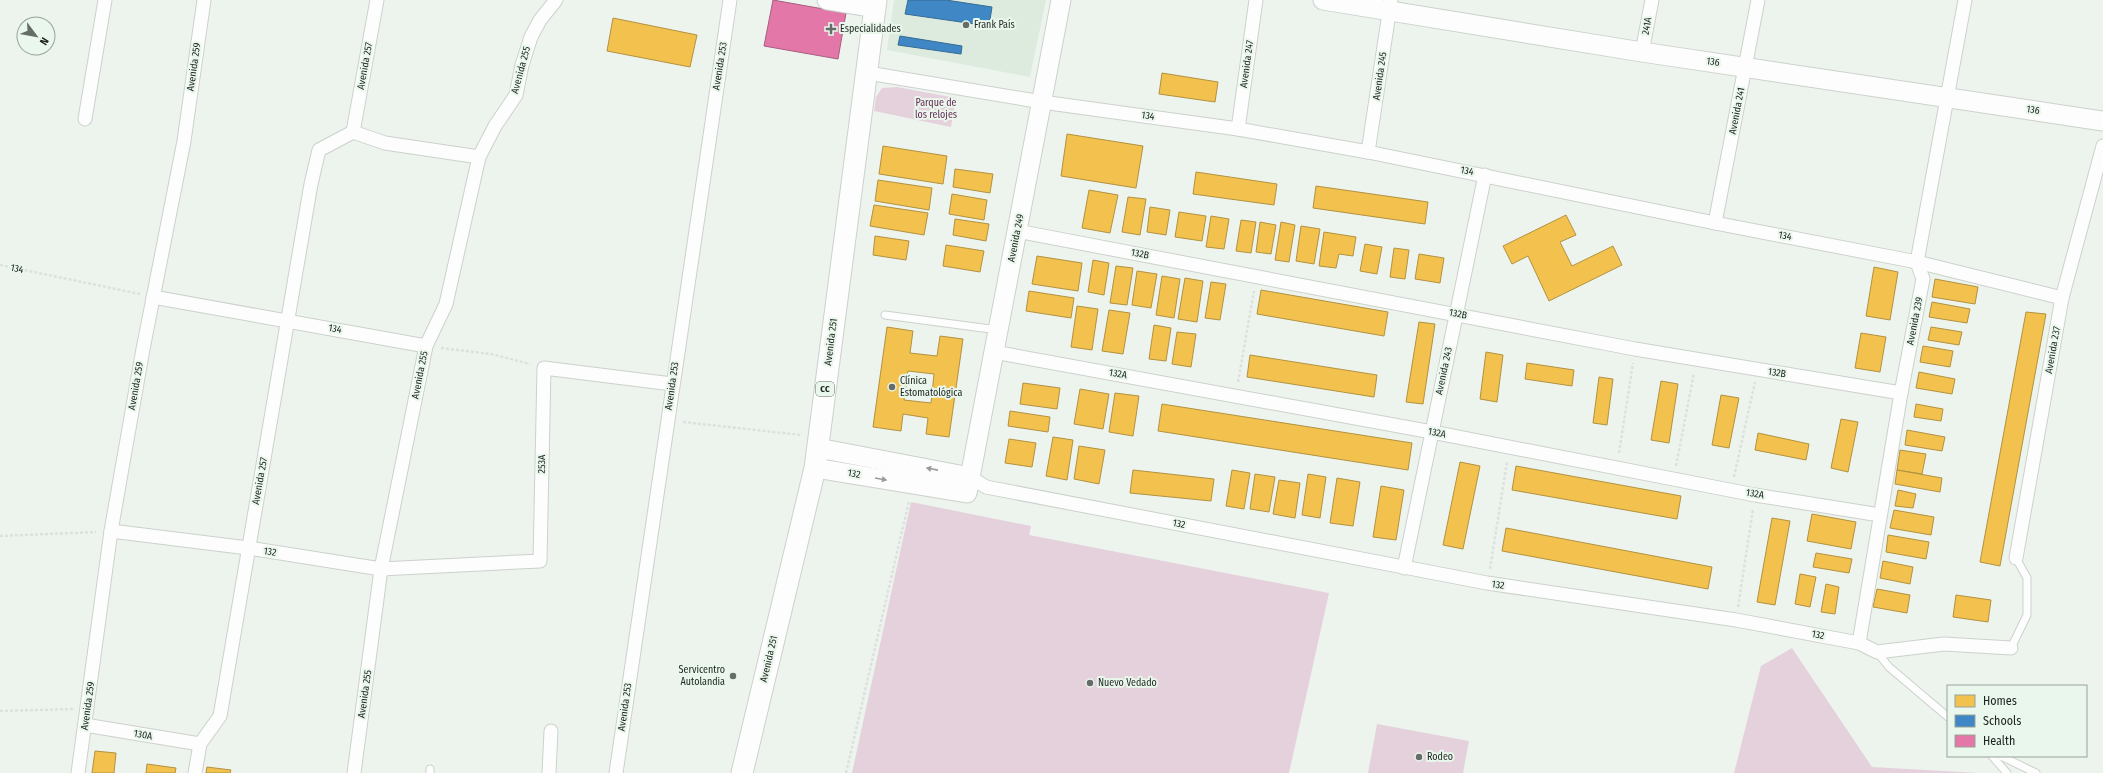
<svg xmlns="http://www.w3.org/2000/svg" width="2103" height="773" font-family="'Fira Sans Condensed',sans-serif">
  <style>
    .built { fill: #ddebdf }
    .green { fill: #e4d1dc }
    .homes { fill: #f2c14e; stroke: #b29240; fill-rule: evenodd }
    .schools { fill: #3f88c5; stroke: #356a93 }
    .health { fill: #e377a8; stroke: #a85e7f }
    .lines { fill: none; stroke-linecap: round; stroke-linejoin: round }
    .lane-casing { stroke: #ccd1cc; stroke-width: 9 }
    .street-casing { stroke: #ccd1cc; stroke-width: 15 }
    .secondary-casing { stroke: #ccd1cc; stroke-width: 21 }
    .primary-casing { stroke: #ccd1cc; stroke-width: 23 }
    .path { stroke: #dde0de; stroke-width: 2.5; stroke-dasharray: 3 2; stroke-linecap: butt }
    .lane { stroke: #fcfdfc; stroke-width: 7 }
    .street { stroke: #fcfdfc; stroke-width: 13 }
    .secondary { stroke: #fcfdfc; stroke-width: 19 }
    .primary { stroke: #fcfdfc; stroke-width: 21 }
    .oneway { fill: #989b99 }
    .poi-dot { fill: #666c67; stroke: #eaf7ec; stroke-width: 1.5 }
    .labels { text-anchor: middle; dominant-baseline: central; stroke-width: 4; stroke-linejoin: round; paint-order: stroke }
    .shield { fill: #eaf7ec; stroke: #5b635c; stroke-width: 1 }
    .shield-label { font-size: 9px; font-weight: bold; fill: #1e231f }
    .poi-label { font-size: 10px; fill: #1e231f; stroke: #eaf7ec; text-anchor: start }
    .street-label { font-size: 10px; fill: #1e231f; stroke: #eaf7ec }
    .park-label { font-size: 10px; fill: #642c55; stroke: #eaf7ec }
  </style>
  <rect width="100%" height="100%" fill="#edf4ee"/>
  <!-- built -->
  <polygon class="built" points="894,0 1046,0 1030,77 887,50"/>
  <!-- green -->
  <g class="green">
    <polygon points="897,87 956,98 951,127 874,111 876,97 882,88"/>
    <polygon points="911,502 1031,526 1029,535 1329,593 1289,773 852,773"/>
    <polygon points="1792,648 1872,767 1979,773 1734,773 1761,666"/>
    <polygon points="1377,724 1469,741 1463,773 1368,773"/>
  </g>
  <!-- homes -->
  <g class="homes">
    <polygon points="613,18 697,35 690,67 607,51"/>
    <polygon points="1162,73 1218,82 1215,102 1159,94"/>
    <polygon points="1067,134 1143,146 1136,188 1061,176"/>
    <polygon points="883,146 947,156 943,184 879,174"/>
    <polygon points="955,169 993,174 990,193 953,187"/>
    <polygon points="1196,172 1277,184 1274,205 1193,194"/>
    <polygon points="878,180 932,188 929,210 875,201"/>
    <polygon points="1316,186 1428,202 1425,224 1313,208"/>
    <polygon points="1089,190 1118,195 1110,233 1082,228"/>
    <polygon points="952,194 987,200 984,220 949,214"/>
    <polygon points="1128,197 1146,199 1140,235 1122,232"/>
    <polygon points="874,205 928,213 924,235 870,226"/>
    <polygon points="1150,207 1170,210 1166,235 1147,232"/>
    <polygon points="1179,212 1206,216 1202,241 1175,237"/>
    <polygon points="1566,215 1576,235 1560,242 1572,266 1613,246 1622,265 1549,301 1528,256 1512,264 1503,246"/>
    <polygon points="1211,216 1229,219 1224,249 1206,247"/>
    <polygon points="955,219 989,224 986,241 953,235"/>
    <polygon points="1241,220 1256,222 1251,253 1236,251"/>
    <polygon points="1260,222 1276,225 1271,254 1256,252"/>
    <polygon points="1281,222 1295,225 1289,262 1275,260"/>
    <polygon points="1301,226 1320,229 1314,264 1296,261"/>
    <polygon points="1324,232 1356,237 1353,256 1339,254 1336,268 1319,266"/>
    <polygon points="875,236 909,241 906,260 873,255"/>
    <polygon points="1365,244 1382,247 1377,274 1360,271"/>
    <polygon points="946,245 984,251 980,272 943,266"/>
    <polygon points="1394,248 1409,250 1405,279 1390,277"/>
    <polygon points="1419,254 1444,258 1440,283 1415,279"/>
    <polygon points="1037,256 1082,263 1078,291 1032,284"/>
    <polygon points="1093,260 1109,263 1104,295 1088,292"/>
    <polygon points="1116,266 1133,268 1127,305 1110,303"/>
    <polygon points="1874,267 1898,272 1890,320 1866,316"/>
    <polygon points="1137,271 1157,274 1151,308 1132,305"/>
    <polygon points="1162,276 1180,279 1174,318 1156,315"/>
    <polygon points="1185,278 1203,281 1197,322 1178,319"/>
    <polygon points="1935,279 1978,287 1975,304 1932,297"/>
    <polygon points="1211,282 1226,284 1220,320 1205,318"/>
    <polygon points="1261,290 1388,312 1384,336 1257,314"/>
    <polygon points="1029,291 1074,298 1071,318 1026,311"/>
    <polygon points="1932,302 1970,309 1967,323 1929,317"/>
    <polygon points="1077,306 1098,309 1092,350 1071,347"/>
    <polygon points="1109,310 1130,313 1123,354 1102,351"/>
    <polygon points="2026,312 2046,314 2000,566 1980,562"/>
    <polygon points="1419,322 1435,324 1423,404 1406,402"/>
    <polygon points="1154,325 1171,328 1166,361 1149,359"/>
    <path d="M 887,327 L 913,331 L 910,353 L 937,356 L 940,336 L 963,339 L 949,437 L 926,434 L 928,418 L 903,414 L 901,431 L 873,427 ZM 908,371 L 934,374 L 931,403 L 904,400 Z"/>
    <polygon points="1931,327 1962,332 1959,345 1928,340"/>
    <polygon points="1177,332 1196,334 1191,367 1172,364"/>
    <polygon points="1861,333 1886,337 1880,372 1855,368"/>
    <polygon points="1923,346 1953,351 1950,367 1920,362"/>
    <polygon points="1486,352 1503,355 1497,402 1480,399"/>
    <polygon points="1250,355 1377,375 1374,397 1247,377"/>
    <polygon points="1527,363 1574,370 1572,386 1525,379"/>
    <polygon points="1919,372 1955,379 1952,394 1916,388"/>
    <polygon points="1599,377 1613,379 1607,425 1593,423"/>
    <polygon points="1661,381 1678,384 1669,443 1651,440"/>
    <polygon points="1023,383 1060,388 1057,409 1020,404"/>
    <polygon points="1080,389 1109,394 1103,429 1074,424"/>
    <polygon points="1115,393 1139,396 1133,436 1109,432"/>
    <polygon points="1721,395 1739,398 1729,448 1712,445"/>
    <polygon points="1162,404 1412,443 1408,470 1158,431"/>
    <polygon points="1916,404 1943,409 1941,421 1914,417"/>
    <polygon points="1010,411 1050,417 1048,432 1008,426"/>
    <polygon points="1841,419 1858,422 1848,472 1831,468"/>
    <polygon points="1907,430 1945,437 1942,451 1905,445"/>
    <polygon points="1758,433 1809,444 1806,460 1755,450"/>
    <polygon points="1053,437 1073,440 1067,480 1046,476"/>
    <polygon points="1009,439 1036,443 1032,467 1005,463"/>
    <polygon points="1079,446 1105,450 1099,484 1074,479"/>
    <polygon points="1900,450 1926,454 1922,474 1897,470"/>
    <polygon points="1460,462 1480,466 1463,549 1443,545"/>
    <polygon points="1516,466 1681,496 1677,519 1512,490"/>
    <polygon points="1133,470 1214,479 1211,501 1130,493"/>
    <polygon points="1232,470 1250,473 1244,509 1226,506"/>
    <polygon points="1897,470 1942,478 1940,492 1895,484"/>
    <polygon points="1255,474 1275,477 1269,512 1250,509"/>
    <polygon points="1308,474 1326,477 1320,518 1302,515"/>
    <polygon points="1337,478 1360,482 1353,526 1330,523"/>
    <polygon points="1279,480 1300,483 1295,518 1273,514"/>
    <polygon points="1381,486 1404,490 1396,540 1373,537"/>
    <polygon points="1898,490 1916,494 1913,508 1895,506"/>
    <polygon points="1894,510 1934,517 1931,535 1890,528"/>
    <polygon points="1812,514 1856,522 1851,549 1807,541"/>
    <polygon points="1772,518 1790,521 1775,605 1757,602"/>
    <polygon points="1506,528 1712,567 1708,589 1502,551"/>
    <polygon points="1888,535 1929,542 1926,559 1886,552"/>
    <polygon points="1816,553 1852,559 1849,573 1813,567"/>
    <polygon points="1883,561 1913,567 1910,584 1880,578"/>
    <polygon points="1800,574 1816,577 1810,607 1795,604"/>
    <polygon points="1826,584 1839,587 1835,614 1821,612"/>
    <polygon points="1877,589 1910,595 1907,613 1873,607"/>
    <polygon points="1956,595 1991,600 1988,622 1953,617"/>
    <polygon points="95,751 116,753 114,773 92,773"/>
    <polygon points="147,764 176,768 175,773 146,773"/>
    <polygon points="207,767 231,770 230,773 206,773"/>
  </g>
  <!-- schools -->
  <g class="schools">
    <polygon points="908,0 946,0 992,7 989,26 905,14"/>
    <polygon points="900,36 962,46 961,54 898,45"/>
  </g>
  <!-- health -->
  <polygon class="health" points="773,0 846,13 838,59 764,46"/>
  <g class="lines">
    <defs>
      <g id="lane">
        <polyline points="885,315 998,330"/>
        <polyline points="2011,648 2027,615 2027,578 2016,558"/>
        <polyline points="1877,652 1889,667 1948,717"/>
        <polyline points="1992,756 2007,773"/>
        <polyline points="2001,756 2036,773"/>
        <polyline points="430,769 430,773"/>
      </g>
      <g id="street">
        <polyline points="1642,52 1652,0"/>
        <polyline points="868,73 1042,102 1238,129 1368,152 1715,223 1917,262 2062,298"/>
        <polyline points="85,119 105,0"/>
        <polyline points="1238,129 1256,0"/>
        <polyline points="353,132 377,0"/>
        <polyline points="1368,152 1391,0"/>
        <polyline points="1715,223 1758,0"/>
        <polyline points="1017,231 1635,349 1901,393"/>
        <polyline points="153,297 426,346"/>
        <polyline points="994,352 1432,432 1755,495 1880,515"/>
        <polyline points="970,477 986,487 1487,583 1736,620 1859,643 1877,652 1944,644 2011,648"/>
        <polyline points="111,531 248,548 381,569 540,561 544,368 672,384"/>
        <polyline points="2016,558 2062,298 2103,146"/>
        <polyline points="1404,568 1485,175"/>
        <polyline points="1859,643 1901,393 1923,279 1917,262 1965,0"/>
        <polyline points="85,725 200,744"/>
        <polyline points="78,773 111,531 143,349 184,141 204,0"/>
        <polyline points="195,773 200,744 220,716 311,184 319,150 353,132 385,143 479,157"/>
        <polyline points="354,773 381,569 426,346 446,304 479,157 495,126 516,95 522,65 531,37 540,20 556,0"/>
        <polyline points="549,773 551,731"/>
        <polyline points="616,773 730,0"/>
      </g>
      <g id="secondary">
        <polyline points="827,0 875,8"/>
        <polyline points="1323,0 1642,52 2103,121"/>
        <polyline points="818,448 970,477"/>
        <polyline points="815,468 967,493 1061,0"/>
      </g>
      <polyline id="primary" points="742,773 815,468 876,0"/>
    </defs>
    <!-- lane casing -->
    <use href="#lane" class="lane-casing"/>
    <!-- street casing -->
    <use href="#street" class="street-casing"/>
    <!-- secondary casing -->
    <use href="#secondary" class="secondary-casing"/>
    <!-- primary casing -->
    <use href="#primary" class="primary-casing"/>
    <!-- path -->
    <g class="path">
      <polyline points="0,265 140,294"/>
      <polyline points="441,348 491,354 530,364"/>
      <polyline points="1238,382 1254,291"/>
      <polyline points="683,422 801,435"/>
      <polyline points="1619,453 1633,363"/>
      <polyline points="1676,466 1694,373"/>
      <polyline points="1734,477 1755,382"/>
      <polyline points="0,536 96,532"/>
      <polyline points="1490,569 1507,462"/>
      <polyline points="1738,607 1753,509"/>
      <polyline points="0,711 73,709"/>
      <polyline points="846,773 909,501"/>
    </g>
    <!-- lane -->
    <use href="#lane" class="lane"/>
    <!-- street -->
    <use href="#street" class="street"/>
    <!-- secondary -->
    <use href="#secondary" class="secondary"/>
    <!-- primary -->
    <use href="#primary" class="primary"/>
  </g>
  <!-- one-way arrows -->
  <defs><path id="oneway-solid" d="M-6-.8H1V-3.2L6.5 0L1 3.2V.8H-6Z"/></defs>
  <g class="oneway">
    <use href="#oneway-solid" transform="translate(932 469) rotate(-169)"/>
    <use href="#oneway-solid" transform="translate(881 479) rotate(10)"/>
  </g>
  <!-- markers -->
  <g class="poi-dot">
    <circle cx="966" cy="25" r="4"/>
    <path d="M829 23h4v4h4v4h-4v4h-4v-4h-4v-4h4z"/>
    <circle cx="892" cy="387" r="4"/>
    <circle cx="733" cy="676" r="4"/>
    <circle cx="1090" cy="683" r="4"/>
    <circle cx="1419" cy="757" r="4"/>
  </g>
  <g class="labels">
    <!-- shield labels -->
    <rect class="shield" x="816" y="382" width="18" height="14" rx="3"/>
    <g class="shield-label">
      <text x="825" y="389">CC</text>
    </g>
    <!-- poi labels -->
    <g class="poi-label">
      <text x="974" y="25">Frank País</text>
      <text x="840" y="29">Especialidades</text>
      <text x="900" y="381">Clínica<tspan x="900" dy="12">Estomatológica</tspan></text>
      <text x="725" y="670" text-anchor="end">Servicentro<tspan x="725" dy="12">Autolandia</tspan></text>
      <text x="1098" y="683">Nuevo Vedado</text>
      <text x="1427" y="757">Rodeo</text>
    </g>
    <!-- street labels -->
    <g class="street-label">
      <text transform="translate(1647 26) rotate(-80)">241A</text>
      <text transform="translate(1713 62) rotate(8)">136</text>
      <text transform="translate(1247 64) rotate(-82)">Avenida 247</text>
      <text transform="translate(365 66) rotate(-80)">Avenida 257</text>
      <text transform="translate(720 66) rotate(-81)">Avenida 253</text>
      <text transform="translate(194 67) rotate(-82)">Avenida 259</text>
      <text transform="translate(521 70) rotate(-75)">Avenida 255</text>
      <text transform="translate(1380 76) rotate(-82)">Avenida 245</text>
      <text transform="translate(2033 110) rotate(9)">136</text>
      <text transform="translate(1737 111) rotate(-79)">Avenida 241</text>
      <text transform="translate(1148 116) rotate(8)">134</text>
      <text transform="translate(1467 171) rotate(11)">134</text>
      <text transform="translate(1785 236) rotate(11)">134</text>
      <text transform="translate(1016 238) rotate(-79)">Avenida 249</text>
      <text transform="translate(1140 254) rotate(11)">132B</text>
      <text transform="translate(17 269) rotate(12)">134</text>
      <text transform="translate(1458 314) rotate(11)">132B</text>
      <text transform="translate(1915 321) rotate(-79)">Avenida 239</text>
      <text transform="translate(335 329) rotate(10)">134</text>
      <text transform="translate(831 342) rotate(-83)">Avenida 251</text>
      <text transform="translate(2053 350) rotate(-80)">Avenida 237</text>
      <text transform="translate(1444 371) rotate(-78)">Avenida 243</text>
      <text transform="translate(1777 373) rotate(9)">132B</text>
      <text transform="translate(1118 374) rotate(10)">132A</text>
      <text transform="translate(420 375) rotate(-79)">Avenida 255</text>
      <text transform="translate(136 386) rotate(-80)">Avenida 259</text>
      <text transform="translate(672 386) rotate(-82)">Avenida 253</text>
      <text transform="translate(1437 433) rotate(11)">132A</text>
      <text transform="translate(542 464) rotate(-89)">253A</text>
      <text transform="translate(854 474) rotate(10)">132</text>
      <text transform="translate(260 481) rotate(-80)">Avenida 257</text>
      <text transform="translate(1755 494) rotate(10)">132A</text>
      <text transform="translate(1179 524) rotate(11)">132</text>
      <text transform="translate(270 552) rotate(9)">132</text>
      <text transform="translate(1498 585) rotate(8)">132</text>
      <text transform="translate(1818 635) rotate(11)">132</text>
      <text transform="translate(769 659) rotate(-77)">Avenida 251</text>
      <text transform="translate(365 694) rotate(-82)">Avenida 255</text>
      <text transform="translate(88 706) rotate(-82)">Avenida 259</text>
      <text transform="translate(625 707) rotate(-82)">Avenida 253</text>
      <text transform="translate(143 735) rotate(10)">130A</text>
    </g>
    <!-- park labels -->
    <g class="park-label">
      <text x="936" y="103">Parque de<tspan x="936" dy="12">los relojes</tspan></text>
    </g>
  </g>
  <!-- legend -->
  <rect x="1947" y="685" width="140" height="72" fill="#eaf7ec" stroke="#98a29a"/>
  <rect x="1955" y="695" width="20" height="12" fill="#f2c14e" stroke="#98a29a"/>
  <text x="1983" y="705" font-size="12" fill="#1e231f">Homes</text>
  <rect x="1955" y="715" width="20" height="12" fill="#3f88c5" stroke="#98a29a"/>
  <text x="1983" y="725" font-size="12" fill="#1e231f">Schools</text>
  <rect x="1955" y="735" width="20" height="12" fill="#e377a8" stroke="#98a29a"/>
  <text x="1983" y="745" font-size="12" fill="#1e231f">Health</text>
  <!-- north arrow -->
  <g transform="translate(36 36) rotate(122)"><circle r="19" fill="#eaf7ec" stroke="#98a29a"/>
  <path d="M0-3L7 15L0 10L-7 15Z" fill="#666c67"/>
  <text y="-6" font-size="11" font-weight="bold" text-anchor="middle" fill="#1e231f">N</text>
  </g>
</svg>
